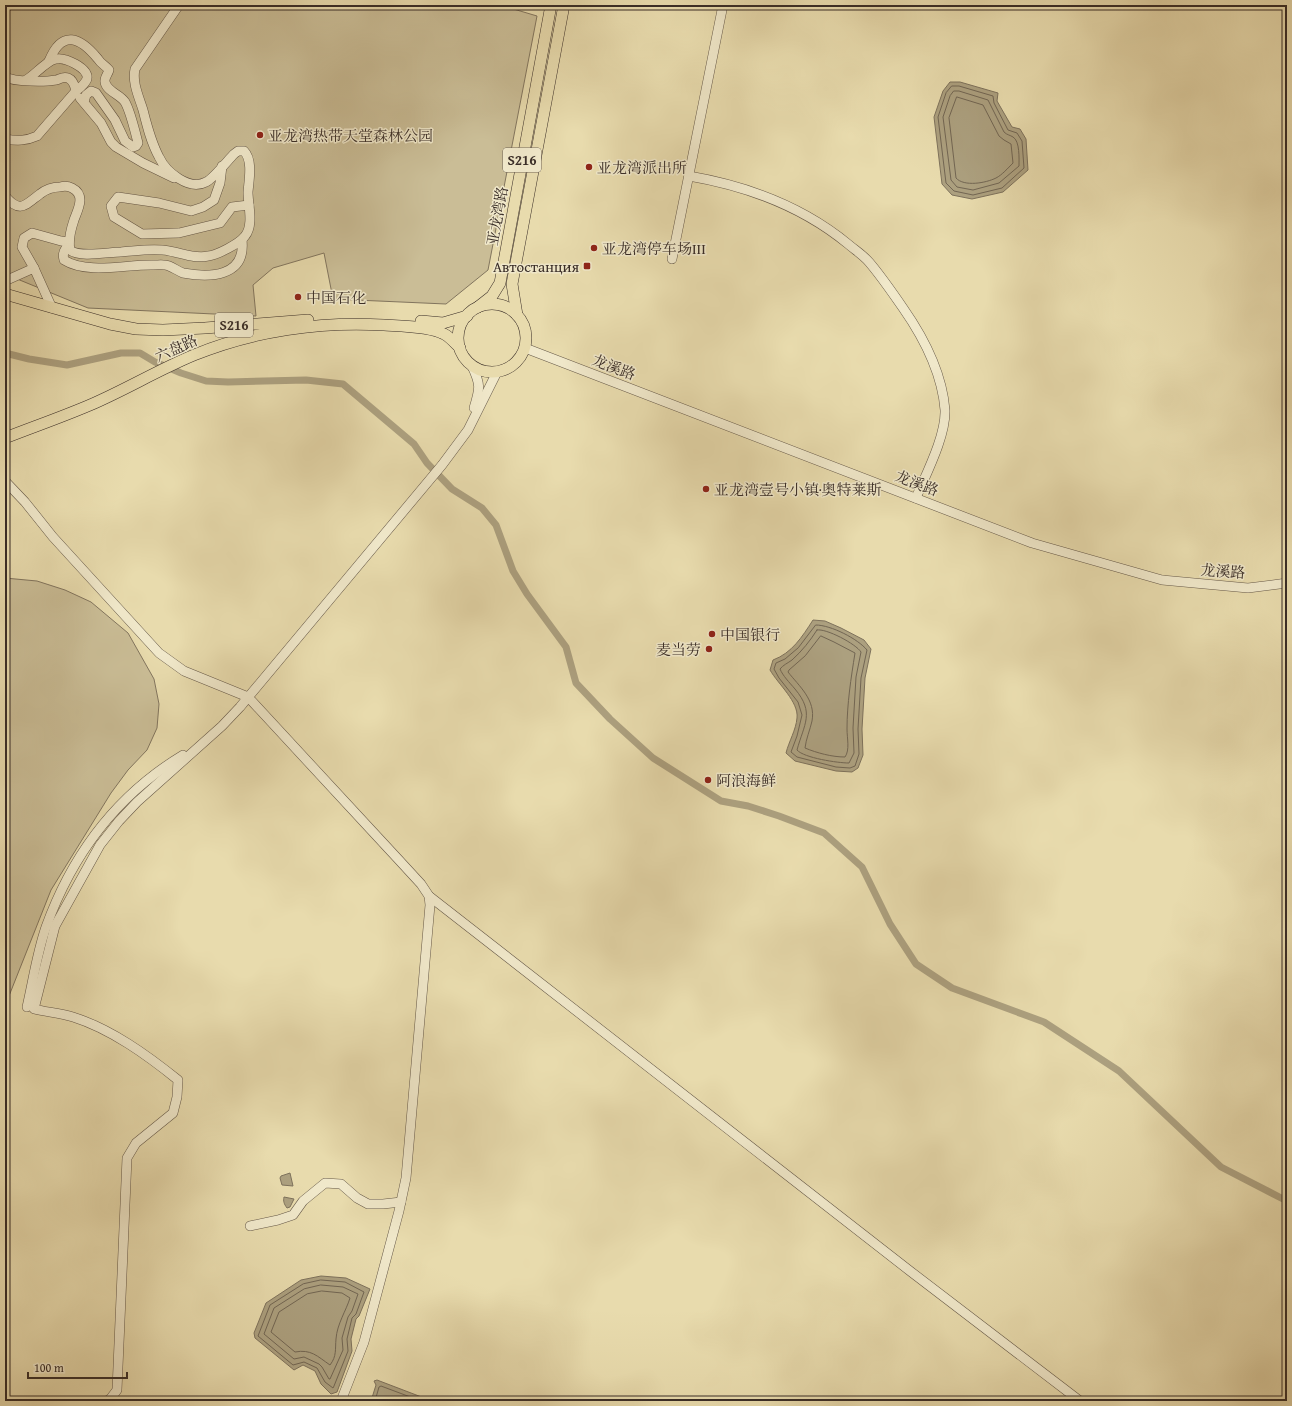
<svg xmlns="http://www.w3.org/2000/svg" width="1292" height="1406" font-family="'Gentium Book Plus','Noto Serif SC',serif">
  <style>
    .green { fill: #cabd96; stroke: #82755e }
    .water { fill: #aca07f; stroke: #7e725c }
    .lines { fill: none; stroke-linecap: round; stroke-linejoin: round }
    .shore { stroke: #726653; stroke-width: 1 }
    .canal { stroke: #aca07f; stroke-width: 7 }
    .minor-casing { stroke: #655848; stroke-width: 10 }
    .major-casing { stroke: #392d27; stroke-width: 12 }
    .minor { stroke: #f0e8ca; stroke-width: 9 }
    .major { stroke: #e8dbad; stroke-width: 11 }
    .poi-dot { fill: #8f2418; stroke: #f0e8ca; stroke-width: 1.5 }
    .labels { text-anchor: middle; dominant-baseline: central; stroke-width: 3; stroke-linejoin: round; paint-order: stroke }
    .shield { fill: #f0e8ca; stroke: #706558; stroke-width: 1 }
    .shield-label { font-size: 14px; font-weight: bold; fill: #392d27 }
    .poi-label { font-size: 15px; fill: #392d27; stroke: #f0e8ca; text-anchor: start }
    .street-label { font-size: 15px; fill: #392d27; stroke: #f0e8ca }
  </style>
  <rect width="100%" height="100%" fill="#e8dbad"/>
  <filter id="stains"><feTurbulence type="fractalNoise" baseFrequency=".005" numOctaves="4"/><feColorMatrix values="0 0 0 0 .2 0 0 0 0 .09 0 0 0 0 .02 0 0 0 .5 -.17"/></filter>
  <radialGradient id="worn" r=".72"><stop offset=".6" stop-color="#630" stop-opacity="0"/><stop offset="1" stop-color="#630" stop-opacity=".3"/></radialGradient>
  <!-- green -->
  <g class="green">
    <polygon points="5,5 500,5 537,16 488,270 446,304 333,299 324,253 273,268 253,285 256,316 88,308 5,274"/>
    <polygon points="5,578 37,581 65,590 91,602 128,633 154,679 159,704 157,728 147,750 128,770 111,793 51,890 5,1006"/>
  </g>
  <!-- water -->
  <g class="water">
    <polygon points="950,82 960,82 998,93 997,101 1012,127 1020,129 1026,139 1028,170 1003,192 972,199 952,195 942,184 934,117 943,91"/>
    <path d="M 813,620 L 825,621 L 841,628 L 864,640 L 871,649 L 865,678 L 862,729 L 863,755 L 858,768 L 852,772 L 836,771 L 795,761 L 786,753 C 789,741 796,730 797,718 C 799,702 778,684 770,670 L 773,660 C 792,653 802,637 813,620 Z"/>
    <polygon points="290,1173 293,1186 282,1185 280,1178 281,1176"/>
    <path d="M 284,1197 L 294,1199 L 290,1207 L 287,1208 C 284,1204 283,1201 284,1197 Z"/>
    <polygon points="321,1276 346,1278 370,1289 359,1316 356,1319 351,1339 352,1351 337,1392 331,1394 321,1384 315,1371 303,1365 294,1370 255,1338 254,1333 266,1303 301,1280"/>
    <polygon points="377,1380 432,1401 371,1401 376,1385 374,1381"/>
  </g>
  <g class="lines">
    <!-- shore -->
    <g class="shore">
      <polygon points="952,86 959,86 993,96 994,103 1008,130 1017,133 1022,141 1024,168 1002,188 973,195 954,191 946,183 938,117 946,93"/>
      <path d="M 954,91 L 959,91 L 988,100 L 1004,132 C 1007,135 1010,135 1013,137 C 1020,141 1019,159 1019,166 L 999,183 L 973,190 L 957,187 L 951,180 L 943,117 L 950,96 Z"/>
      <path d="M 957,97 L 983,105 L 999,136 L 1004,140 L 1011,144 L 1013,163 C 1008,168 1002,175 996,178 C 986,183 964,187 956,178 L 949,118 Z"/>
      <path d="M 816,625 C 831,625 858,639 867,650 L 861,678 L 858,729 L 859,754 L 855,766 L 850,768 L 836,767 L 797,757 L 791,752 L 797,736 L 802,715 L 798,702 L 779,678 L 774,669 L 776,663 L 785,659 L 798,648 Z"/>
      <path d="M 817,630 C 826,628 856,644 861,652 L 856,677 L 853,728 L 854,753 L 849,763 C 838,763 804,758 797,750 C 804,724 815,713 795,689 C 789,682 783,676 780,669 C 783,665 788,663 792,660 C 802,651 810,641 817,630 Z"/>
      <path d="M 821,636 L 834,642 L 855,653 C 851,678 847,704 847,729 C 847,738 850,750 845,757 C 832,757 817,753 805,748 C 806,739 810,730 812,721 C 816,700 799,686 788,672 L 789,670 L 805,656 Z"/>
      <polygon points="321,1280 345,1282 364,1292 356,1314 352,1318 347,1339 348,1351 334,1386 333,1388 325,1382 317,1368 304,1362 293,1365 258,1336 270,1305 303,1284"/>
      <polygon points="321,1285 343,1287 358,1294 352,1311 348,1317 342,1338 343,1350 330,1379 329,1379 322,1367 319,1364 304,1357 294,1359 264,1334 274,1308 304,1289"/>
      <path d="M 322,1291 L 342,1293 L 350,1298 C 346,1311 337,1324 336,1339 C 335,1349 337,1356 330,1365 C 317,1356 311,1349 295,1352 L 271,1332 L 279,1312 L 307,1294 Z"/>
      <polyline points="375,1401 379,1387 381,1386 421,1401"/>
    </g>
    <!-- canal -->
    <polyline class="canal" points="5,353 29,359 67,365 121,353 140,353 155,362 181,373 206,381 228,382 306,380 343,384 414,444 427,463 452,489 482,508 496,525 513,571 527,594 566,647 576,683 610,719 653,758 721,801 748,806 779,816 824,833 862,867 890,924 916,964 952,988 1044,1022 1119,1071 1221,1167 1287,1201"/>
    <defs>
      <g id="minor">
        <polyline points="5,9 9,5"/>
        <path d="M 49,61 C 62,29 80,37 98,59 C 101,64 106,66 109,70 C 108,74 104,78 105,82 C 107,92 120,94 125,102 C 129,109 135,131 137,139 L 138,143 L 136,146 L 133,147 L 125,141 L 115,120 L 96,93 L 91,91 L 86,95 L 84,102"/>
        <path d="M 5,77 C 15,82 45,82 56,80 C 60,79 63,76 68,78 C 73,80 75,86 76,91 L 37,136 C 26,141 17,141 5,139"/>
        <path d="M 26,80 C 35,75 47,60 56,59 C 65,57 89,68 87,79 C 85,84 80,88 76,91"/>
        <polyline points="80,98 101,123 111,142 116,147 143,163 174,178"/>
        <polyline points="222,166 220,183 214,200 203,207 191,211 159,203 118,197 111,206 114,217 142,234 179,233 220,223 232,207 249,205"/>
        <path d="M 689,176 C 747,186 802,206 848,244 C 855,250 863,255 869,262 C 881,276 892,292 903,308 C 924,338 942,372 945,410 C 946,436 926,474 916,498"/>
        <path d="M 5,196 C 20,214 25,205 40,194 C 45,190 53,187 60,187 C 64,186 68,186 72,188 C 86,195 78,209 74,220 C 71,229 68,241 70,250 C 79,258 109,252 121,252 C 136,251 154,248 169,251 C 182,253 194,259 208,256 C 217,255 239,244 245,236 C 254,225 248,205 248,192 C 249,180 253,160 244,151 L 238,151 L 234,154 C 228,160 213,179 206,182 C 189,191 166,172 159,157 C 151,142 147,126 143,110 C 139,97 132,83 135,69 L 179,5"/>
        <path d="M 69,244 C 65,249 62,253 64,260 C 88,275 127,264 154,265 C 159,265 165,264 169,266 C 174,268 178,271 183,273 C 210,278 246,277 242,240"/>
        <polyline points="672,259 723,5"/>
        <polyline points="34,268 22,247 24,238 32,233 61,241 69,242"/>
        <polyline points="5,281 34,268 52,308"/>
        <polyline points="525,348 1032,543 1162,580 1248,588 1287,583"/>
        <path d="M 472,366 C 481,385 480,388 474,408"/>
        <polyline points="5,481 25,502 53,537 159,653 184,671 248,697 398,859 421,884 429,896 430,905 406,1178 399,1211 364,1342 341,1401"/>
        <polyline points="429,896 910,1271 1080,1401"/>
        <path d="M 27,1007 C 33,981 37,953 46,927 C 72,855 117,795 183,755"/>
        <polyline points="250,1226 278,1220 293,1215 303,1201 325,1183 341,1184 357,1198 368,1204 383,1204 401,1202"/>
        <path d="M 107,1401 L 111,1398 L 117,1390 L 127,1158 L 136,1143 L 173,1113 L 177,1097 L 178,1080 C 147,1055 111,1029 73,1017 C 61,1013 46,1012 34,1009 L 55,926 L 100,845 L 119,821 L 137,802 L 222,726 L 240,707 L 442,465 L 468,430 L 497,372"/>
      </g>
      <g id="major">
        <polyline points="5,294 110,324 136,329 163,330 205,328 308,320"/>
        <circle cx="492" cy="338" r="34"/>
        <polyline points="478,307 492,296 500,283 551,5"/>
        <polyline points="517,315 512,284 564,5"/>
        <polyline points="421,321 443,323 467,316"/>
        <path d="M 5,438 C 33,427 62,417 90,405 C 125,390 158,370 194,355 C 253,331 320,321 384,325 C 400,326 430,326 444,334 C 450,337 455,343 460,348"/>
      </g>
    </defs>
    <!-- minor casing -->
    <use href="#minor" class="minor-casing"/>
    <!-- major casing -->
    <use href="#major" class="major-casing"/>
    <!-- minor -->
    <use href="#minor" class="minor"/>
    <!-- major -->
    <use href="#major" class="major"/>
  </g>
  <!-- markers -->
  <g class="poi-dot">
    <circle cx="260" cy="135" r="4"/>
    <circle cx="589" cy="167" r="4"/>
    <circle cx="594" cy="248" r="4"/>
    <rect x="583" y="262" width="8" height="8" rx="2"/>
    <circle cx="298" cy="297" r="4"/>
    <circle cx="706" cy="489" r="4"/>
    <circle cx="712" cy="634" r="4"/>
    <circle cx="709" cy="649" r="4"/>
    <circle cx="708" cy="780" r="4"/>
  </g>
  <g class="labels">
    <!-- shield labels -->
    <g class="shield">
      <rect x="503" y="148" width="38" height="24" rx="3"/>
      <rect x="215" y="313" width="38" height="24" rx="3"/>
    </g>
    <g class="shield-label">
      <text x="522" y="160">S216</text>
      <text x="234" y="325">S216</text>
    </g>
    <!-- poi labels -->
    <g class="poi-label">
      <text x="268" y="135">亚龙湾热带天堂森林公园</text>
      <text x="597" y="167">亚龙湾派出所</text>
      <text x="602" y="248">亚龙湾停车场III</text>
      <text x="579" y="266" text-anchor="end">Автостанция</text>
      <text x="306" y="297">中国石化</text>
      <text x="714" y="489">亚龙湾壹号小镇·奥特莱斯</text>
      <text x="720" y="634">中国银行</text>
      <text x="701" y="649" text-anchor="end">麦当劳</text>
      <text x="716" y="780">阿浪海鲜</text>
    </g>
    <!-- street labels -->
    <g class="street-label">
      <text transform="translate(497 216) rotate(-80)">亚龙湾路</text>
      <text transform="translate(176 348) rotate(-24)">六盘路</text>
      <text transform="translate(614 367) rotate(21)">龙溪路</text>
      <text transform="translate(917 483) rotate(21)">龙溪路</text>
      <text transform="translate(1223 571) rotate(4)">龙溪路</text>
    </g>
  </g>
  <!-- margin -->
  <rect width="1292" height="1406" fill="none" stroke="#e8dbad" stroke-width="20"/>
  <rect x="6" y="6" width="1280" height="1394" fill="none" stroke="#392d27" stroke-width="2"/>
  <rect x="10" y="10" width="1272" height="1386" fill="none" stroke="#392d27"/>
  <!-- scale -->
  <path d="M28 1372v6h99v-6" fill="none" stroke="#392d27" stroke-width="2"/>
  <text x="34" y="1372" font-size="12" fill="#392d27" stroke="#f0e8ca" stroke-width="3" paint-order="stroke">100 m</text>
  <rect width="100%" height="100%" filter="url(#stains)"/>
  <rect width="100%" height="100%" fill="url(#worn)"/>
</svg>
